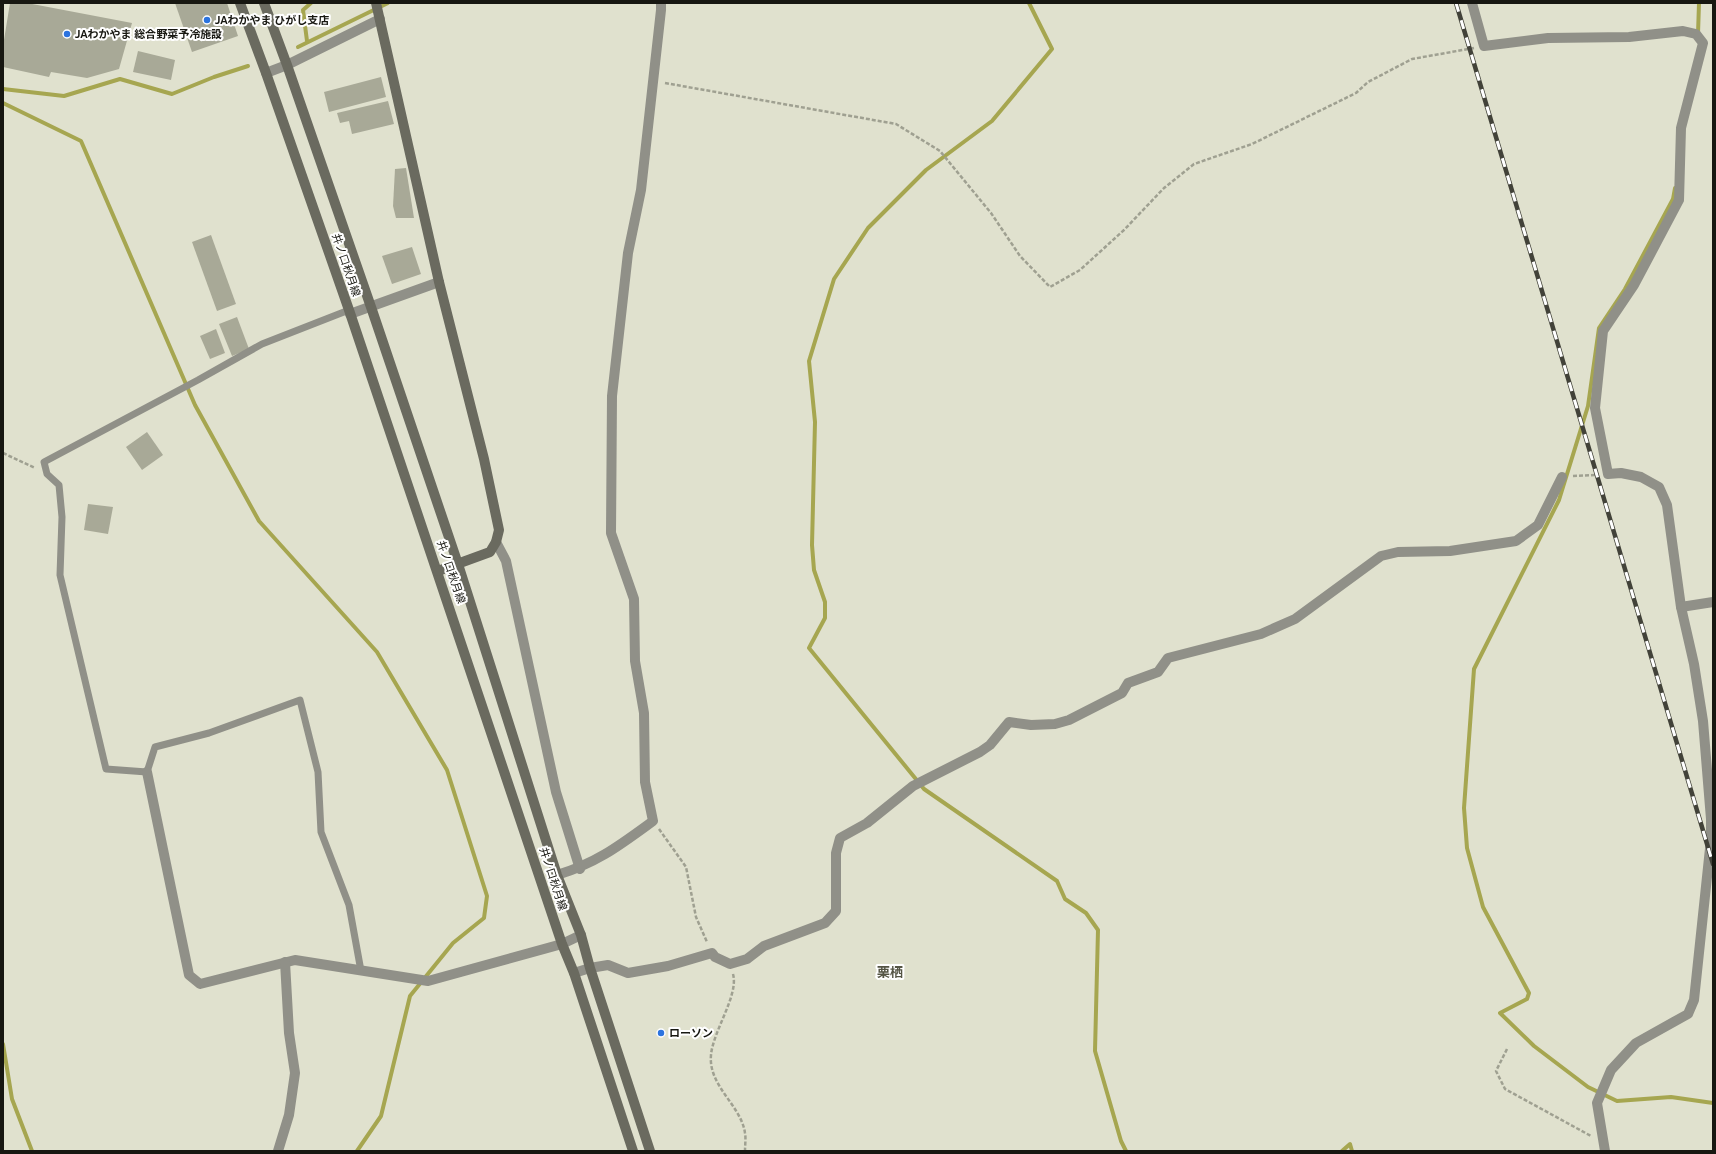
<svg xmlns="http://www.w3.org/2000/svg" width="1716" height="1154" font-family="Raleway,'Noto Sans JP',sans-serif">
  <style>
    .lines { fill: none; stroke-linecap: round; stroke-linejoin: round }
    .stream { stroke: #a6a650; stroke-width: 4 }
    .building { fill: #a8a997 }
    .path { stroke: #9fa091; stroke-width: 2.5; stroke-dasharray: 4 2; stroke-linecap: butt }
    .lane { stroke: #909088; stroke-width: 7 }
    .street { stroke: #909088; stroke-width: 10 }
    .secondary { stroke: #6a6a5f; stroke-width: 10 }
    .rail-casing { stroke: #424239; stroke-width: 4.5 }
    .rail { stroke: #fff; stroke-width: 3; stroke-dasharray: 9; stroke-linecap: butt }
    .poi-dot { fill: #2b73df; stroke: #fff; stroke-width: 1.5 }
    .labels { text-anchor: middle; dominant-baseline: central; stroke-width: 4; stroke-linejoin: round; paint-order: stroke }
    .poi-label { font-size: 11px; font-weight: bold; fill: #171711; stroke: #fff; text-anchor: start }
    .street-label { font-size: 11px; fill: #171711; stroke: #fff }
    .quarter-label { font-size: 13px; font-weight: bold; fill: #545444; stroke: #fff }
  </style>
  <rect width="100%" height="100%" fill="#e0e1ce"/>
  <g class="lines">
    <!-- stream -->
    <g class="stream">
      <polyline points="1029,3 1052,49 992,121 926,170 868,228 834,279 809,361 815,422 812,545 814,570 825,602 825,618 809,648 924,789 1057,881 1065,899 1086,913 1098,930 1095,1051 1121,1141 1126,1151"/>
      <polyline points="1698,34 1699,3"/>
      <polyline points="307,41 303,10 311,3"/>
      <polyline points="298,47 388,3"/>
      <polyline points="3,89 64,96 120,79 172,94 214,77 248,66"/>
      <polyline points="3,103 81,141 195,405 259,521 377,652 447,770 487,896 484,918 453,943 410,996 381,1116 357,1151"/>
      <polyline points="1675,188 1673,199 1625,289 1599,328 1588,406 1559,500 1474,669 1464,808 1467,848 1483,907 1529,993 1527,999 1500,1013 1534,1046 1588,1087 1617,1101 1671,1097 1713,1103"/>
      <polyline points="3,1044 12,1099 32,1151"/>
      <polyline points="1342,1151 1350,1144 1352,1151"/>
    </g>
  </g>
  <!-- building -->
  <g class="building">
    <polygon points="10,3 27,3 132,23 119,69 87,78 51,72 49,77 3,67 3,46"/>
    <polygon points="175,3 227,3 238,36 192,52"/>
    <polygon points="138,51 175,60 171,80 133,72"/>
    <polygon points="381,77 386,97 329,112 324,92"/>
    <polygon points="388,101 394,124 352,134 349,121 340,123 337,113"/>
    <polygon points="406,168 414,218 396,218 393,206 395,169"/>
    <polygon points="211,235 236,304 217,311 192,242"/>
    <polygon points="412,247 421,274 392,284 382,256"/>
    <polygon points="237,317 249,349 232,356 219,324"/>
    <polygon points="216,329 225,353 210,359 200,336"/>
    <polygon points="147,432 163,455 142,470 126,447"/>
    <polygon points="88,504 113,507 108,534 84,530"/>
  </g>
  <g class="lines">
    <!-- path -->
    <g class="path">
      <polyline points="665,83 896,124 940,151 991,213 1020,256 1050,287 1080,270 1124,230 1164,188 1194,164 1252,144 1356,93 1368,82 1412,59 1474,48"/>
      <polyline points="3,453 35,468"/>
      <polyline points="1573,476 1598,475"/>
      <polyline points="659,829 686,867 696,917 707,942"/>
      <path d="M 733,974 C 739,995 713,1031 711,1055 C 708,1086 741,1105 745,1133 C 746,1138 745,1145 745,1151"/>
      <polyline points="1507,1049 1496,1071 1505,1089 1591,1136"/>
    </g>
    <!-- lane -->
    <polyline class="lane" points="349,310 262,344 198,380 44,462 47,474 59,485 62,517 60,575 106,769 147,772 155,747 209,733 300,700 318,772 321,832 349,905 361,971"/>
    <!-- street -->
    <g class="street">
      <polyline points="1472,3 1484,46 1548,38 1629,37 1683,31 1696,34 1703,43 1681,128 1679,200 1634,285 1603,331 1595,408 1608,474 1621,473 1641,477 1659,487 1667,505 1681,607 1694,664 1703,721 1711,819 1711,839 1694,1000 1688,1014 1636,1043 1611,1070 1597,1103 1605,1151"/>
      <polyline points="266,73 287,65 380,19"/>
      <polyline points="350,314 439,282"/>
      <polyline points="496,542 506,561 556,792 580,869"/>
      <polyline points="1681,607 1713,602"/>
      <polyline points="147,772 189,975 200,984 295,960 428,981 562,944 581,935"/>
      <path d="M 557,875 C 597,863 620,845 653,821 L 645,782 L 644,713 L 635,661 L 634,599 L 611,533 L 612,396 L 628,253 L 641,190 L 661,10 L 661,3"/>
      <polyline points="574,973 590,968 608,965 628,973 668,966 712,953 715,957 730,964 747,959 764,946 825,923 836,911 836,853 840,838 867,823 913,786 980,752 990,745 1009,722 1031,725 1055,724 1069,720 1122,693 1128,683 1158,672 1168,658 1261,634 1295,619 1381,556 1398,552 1450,551 1516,541 1538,525 1562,477"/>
      <polyline points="278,1151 289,1115 295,1073 289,1033 285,962"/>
    </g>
    <!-- secondary -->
    <g class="secondary">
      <polyline points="240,3 266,73 349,310 562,944 574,973 633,1151"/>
      <polyline points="264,3 287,65 371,307 458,564 557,875 581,935 590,968 650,1151"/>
      <polyline points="376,3 439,282 484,459 499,530 496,542 490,552 438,571"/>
    </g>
    <defs>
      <polyline id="rail" points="1456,3 1713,864"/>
    </defs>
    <!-- rail casing -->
    <use href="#rail" class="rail-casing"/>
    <!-- rail -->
    <use href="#rail" class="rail"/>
  </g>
  <!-- markers -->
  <g class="poi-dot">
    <circle cx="207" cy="20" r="4"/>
    <circle cx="67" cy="34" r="4"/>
    <circle cx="661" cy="1033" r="4"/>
  </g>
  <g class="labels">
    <!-- poi labels -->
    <g class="poi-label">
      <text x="215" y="20">JAわかやま ひがし支店</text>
      <text x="75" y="34">JAわかやま 総合野菜予冷施設</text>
      <text x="669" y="1033">ローソン</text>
    </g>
    <!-- street labels -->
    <g class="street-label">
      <text transform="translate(346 265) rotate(71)">井ノ口秋月線</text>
      <text transform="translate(451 572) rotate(71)">井ノ口秋月線</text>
      <text transform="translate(553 879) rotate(72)">井ノ口秋月線</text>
    </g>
    <!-- quarter labels -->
    <g class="quarter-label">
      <text x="890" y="972">栗栖</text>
    </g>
  </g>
  <!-- border -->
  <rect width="1716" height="1154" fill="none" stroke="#171711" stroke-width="8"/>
</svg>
